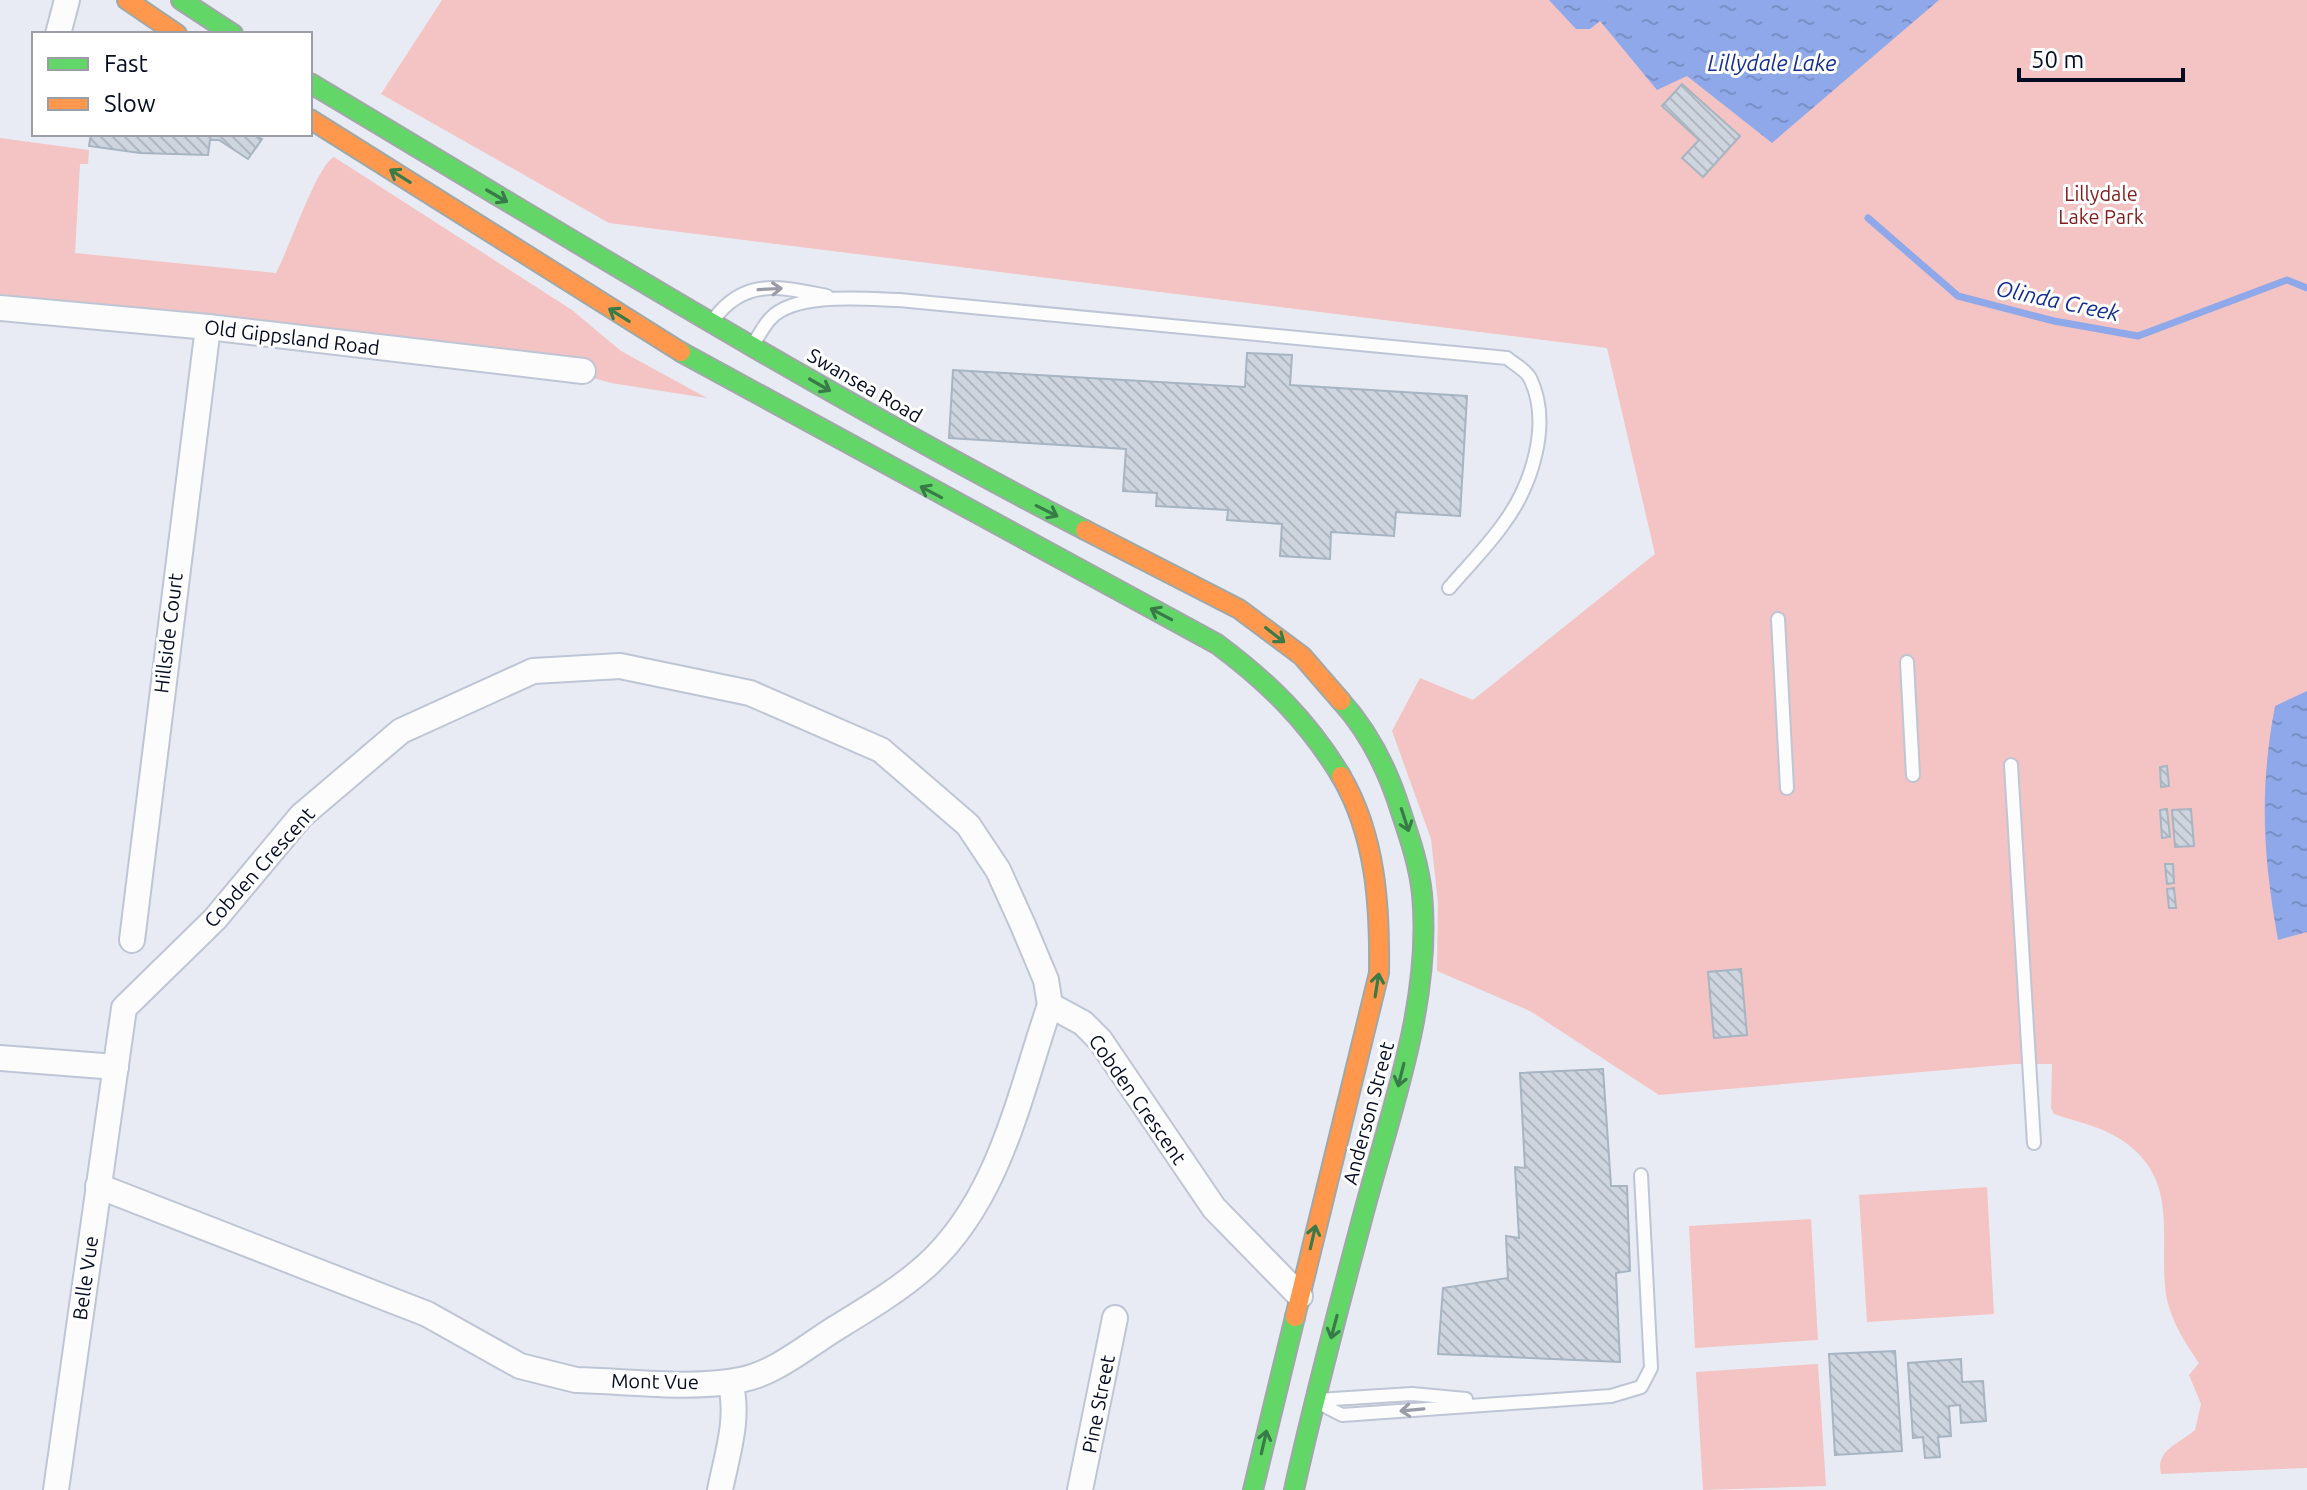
<svg xmlns="http://www.w3.org/2000/svg" width="2307" height="1490" font-family="Ubuntu,sans-serif">
  <style>
    .green { fill: #f3c4c3 }
    .water { fill: url(#water-ripples) }
    .lines { fill: none; stroke-linecap: round; stroke-linejoin: round }
    .stream { stroke: #8ea8e9; stroke-width: 7 }
    .building { fill: url(#building-back-hatch); stroke: #a7b4c2; stroke-width: 2 }
    .lane-casing { stroke: #bec5d5; stroke-width: 16 }
    .street-casing { stroke: #bec5d5; stroke-width: 28 }
    .fast-casing { stroke: #9fa8a7; stroke-width: 22 }
    .slow-casing { stroke: #9fa8a7; stroke-width: 22 }
    .lane { stroke: #fcfcfd; stroke-width: 12 }
    .street { stroke: #fcfcfd; stroke-width: 24 }
    .fast { stroke: #63d668; stroke-width: 18 }
    .slow { stroke: #ff974d; stroke-width: 18 }
    .oneway { stroke: #387b49 }
    .oneway2 { stroke: #999ca6 }
    .labels { text-anchor: middle; dominant-baseline: central; stroke-width: 6; stroke-linejoin: round; paint-order: stroke }
    .park-label { font-size: 20px; fill: #801c1c; stroke: #fff }
    .street-label { font-size: 20px; fill: #040c23; stroke: #fff }
    .water-label { font-size: 22px; font-style: italic; fill: #132d93; stroke: #fff }
  </style>
  <defs>
    <pattern id="water-ripples" width="26" height="14" patternUnits="userSpaceOnUse" patternTransform="scale(2)"><rect width="26" height="14" fill="#8ea8e9"/><path d="M2 4q2-2 4 0t4 0M15 11q2-2 4 0t4 0" fill="none" stroke="#798fc8"/></pattern>
    <pattern id="building-back-hatch" width="6" height="6" patternUnits="userSpaceOnUse" patternTransform="scale(2)"><rect width="6" height="6" fill="#ced5df"/><path d="M-1 5l2 2M0 0l6 6M5-1l2 2" fill="none" stroke="#afb6bf"/></pattern>
  </defs>
  <rect width="100%" height="100%" fill="#e8ebf3"/>
  <!-- green -->
  <g class="green">
    <path d="M 442,0 L 2307,0 L 2307,1468 L 2161,1474 C 2155,1450 2179,1444 2195,1430 L 2201,1404 L 2189,1375 L 2199,1363 C 2183,1340 2167,1314 2165,1286 C 2160,1229 2179,1175 2117,1137 C 2099,1126 2074,1121 2054,1114 L 2051,1108 L 2052,1064 L 2014,1064 L 1659,1095 L 1530,1011 L 1437,971 L 1438,903 L 1431,839 L 1392,731 L 1420,678 L 1473,700 L 1655,554 L 1607,348 L 609,223 L 381,94 Z"/>
    <path d="M 0,138 L 89,150 L 88,164 L 80,164 L 75,253 L 276,273 C 289,249 317,165 334,157 L 572,310 L 621,351 L 707,398 L 611,383 L 562,369 L 302,325 L 0,295 Z"/>
    <polygon points="1987,1187 1994,1314 1867,1322 1859,1195"/>
    <polygon points="1811,1219 1818,1340 1695,1348 1689,1226"/>
    <polygon points="1818,1364 1826,1486 1703,1490 1696,1372"/>
  </g>
  <!-- water -->
  <g class="water">
    <polygon points="1549,0 1939,0 1772,143 1687,76 1657,90 1600,21 1590,29 1576,29"/>
    <path d="M 2307,691 L 2307,932 L 2278,940 C 2263,857 2259,790 2275,706 Z"/>
  </g>
  <g class="lines">
    <!-- stream -->
    <polyline class="stream" points="1868,218 1958,296 2054,321 2138,336 2287,280 2307,288"/>
  </g>
  <!-- building -->
  <g class="building">
    <polygon points="1682,84 1740,136 1703,177 1682,158 1699,140 1662,106"/>
    <polygon points="91,134 253,134 262,139 248,159 219,140 210,140 208,155 140,153 89,146"/>
    <polygon points="1247,353 1292,355 1290,385 1467,396 1460,516 1396,512 1394,536 1331,532 1330,559 1280,556 1282,524 1227,520 1228,510 1156,506 1157,493 1123,491 1126,449 949,438 953,370 1245,387"/>
    <polygon points="2167,766 2169,786 2161,787 2160,767"/>
    <polygon points="2167,809 2170,837 2162,838 2160,810"/>
    <polygon points="2191,809 2194,846 2175,847 2172,810"/>
    <polygon points="2165,864 2173,864 2174,883 2167,884"/>
    <polygon points="2174,888 2176,908 2169,908 2167,889"/>
    <polygon points="1741,969 1747,1035 1714,1038 1708,972"/>
    <polygon points="1603,1069 1611,1186 1627,1186 1630,1271 1616,1273 1620,1362 1438,1354 1443,1288 1508,1278 1506,1236 1519,1238 1515,1167 1525,1168 1520,1073"/>
    <polygon points="1895,1351 1902,1451 1835,1455 1829,1354"/>
    <polygon points="1961,1359 1962,1382 1983,1381 1986,1421 1961,1423 1960,1405 1949,1406 1951,1436 1938,1437 1940,1457 1925,1458 1923,1437 1913,1438 1908,1363"/>
  </g>
  <g class="lines">
    <defs>
      <g id="lane">
        <path d="M 714,319 C 745,277 781,287 827,296"/>
        <path d="M 753,344 C 759,336 764,325 771,318 C 796,292 865,299 899,300 L 1507,358 C 1514,364 1526,370 1530,378 C 1552,423 1532,485 1504,523 C 1488,546 1467,567 1449,588"/>
        <polyline points="1778,619 1787,788"/>
        <polyline points="1907,662 1913,775"/>
        <polyline points="2011,765 2034,1143"/>
        <polyline points="1317,1400 1412,1394 1466,1399"/>
        <polyline points="1317,1402 1342,1415 1611,1396 1641,1387 1651,1368 1641,1175"/>
      </g>
      <g id="street">
        <polyline points="58,34 67,0"/>
        <polyline points="0,308 208,327 583,371"/>
        <polyline points="132,940 208,327"/>
        <polyline points="0,1058 116,1067"/>
        <path d="M 98,1186 L 427,1314 L 520,1366 L 576,1380 C 627,1381 691,1390 740,1380 C 774,1374 807,1346 836,1328 C 867,1309 899,1290 926,1266 C 1000,1199 1019,1095 1050,1005"/>
        <polyline points="56,1490 124,1008 215,919 301,816 401,731 533,671 620,666 750,693 881,750 968,825 998,870 1022,923 1046,980 1050,1005 1083,1023 1100,1040 1214,1208 1300,1296"/>
        <path d="M 720,1490 C 727,1455 740,1417 730,1382"/>
        <polyline points="1080,1490 1115,1318"/>
      </g>
      <g id="fast">
        <polyline points="181,0 233,34"/>
        <path d="M 310,83 C 566,236 820,393 1085,530"/>
        <path d="M 681,352 L 1217,644 C 1268,682 1308,721 1341,776"/>
        <polyline points="1253,1490 1295,1317"/>
        <path d="M 1294,1490 C 1315,1395 1340,1302 1365,1208 C 1392,1107 1432,1000 1422,894 C 1419,865 1410,839 1401,812 C 1389,773 1369,732 1341,701"/>
      </g>
      <g id="slow">
        <polyline points="127,0 177,34"/>
        <polyline points="310,119 681,352"/>
        <polyline points="1085,530 1239,609 1302,656 1341,701"/>
        <path d="M 1295,1317 L 1379,973 C 1380,906 1376,836 1341,776"/>
      </g>
    </defs>
    <!-- lane casing -->
    <use href="#lane" class="lane-casing"/>
    <!-- street casing -->
    <use href="#street" class="street-casing"/>
    <!-- fast casing -->
    <use href="#fast" class="fast-casing"/>
    <!-- slow casing -->
    <use href="#slow" class="slow-casing"/>
    <!-- lane -->
    <use href="#lane" class="lane"/>
    <!-- street -->
    <use href="#street" class="street"/>
    <!-- fast -->
    <use href="#fast" class="fast"/>
    <!-- slow -->
    <use href="#slow" class="slow"/>
  </g>
  <!-- one-way arrows -->
  <defs><path id="oneway-shaft" d="M-6 0H5M1.5-3L5.5 0L1.5 3" fill="none" stroke-width="1.6" stroke-linecap="round" stroke-linejoin="round" transform="scale(2)"/></defs>
  <g class="oneway">
    <use href="#oneway-shaft" transform="translate(400 176) rotate(-148)"/>
    <use href="#oneway-shaft" transform="translate(497 196) rotate(30)"/>
    <use href="#oneway-shaft" transform="translate(619 315) rotate(-148)"/>
    <use href="#oneway-shaft" transform="translate(820 385) rotate(30)"/>
    <use href="#oneway-shaft" transform="translate(931 492) rotate(-152)"/>
    <use href="#oneway-shaft" transform="translate(1047 511) rotate(27)"/>
    <use href="#oneway-shaft" transform="translate(1161 614) rotate(-152)"/>
    <use href="#oneway-shaft" transform="translate(1275 635) rotate(38)"/>
    <use href="#oneway-shaft" transform="translate(1405 820) rotate(72)"/>
    <use href="#oneway-shaft" transform="translate(1377 985) rotate(-81)"/>
    <use href="#oneway-shaft" transform="translate(1401 1075) rotate(104)"/>
    <use href="#oneway-shaft" transform="translate(1313 1237) rotate(-77)"/>
    <use href="#oneway-shaft" transform="translate(1334 1327) rotate(105)"/>
    <use href="#oneway-shaft" transform="translate(1264 1442) rotate(-77)"/>
  </g>
  <g class="oneway2">
    <use href="#oneway-shaft" transform="translate(770 289) rotate(-3)"/>
    <use href="#oneway-shaft" transform="translate(1412 1410) rotate(175)"/>
  </g>
  <g class="labels">
    <!-- park labels -->
    <g class="park-label">
      <text x="2101" y="193">Lillydale<tspan x="2101" dy="23">Lake Park</tspan></text>
    </g>
    <!-- street labels -->
    <g class="street-label">
      <text transform="translate(292 337) rotate(7)">Old Gippsland Road</text>
      <text transform="translate(865 385) rotate(30)">Swansea Road</text>
      <text transform="translate(168 633) rotate(-83)">Hillside Court</text>
      <text transform="translate(259 867) rotate(-48)">Cobden Crescent</text>
      <text transform="translate(1138 1099) rotate(55)">Cobden Crescent</text>
      <text transform="translate(1368 1113) rotate(-75)">Anderson Street</text>
      <text transform="translate(85 1278) rotate(-82)">Belle Vue</text>
      <text transform="translate(655 1381) rotate(1)">Mont Vue</text>
      <text transform="translate(1098 1404) rotate(-79)">Pine Street</text>
    </g>
    <!-- water labels -->
    <g class="water-label">
      <text x="1772" y="62">Lillydale Lake</text>
      <text transform="translate(2058 300) rotate(12)">Olinda Creek</text>
    </g>
  </g>
  <!-- legend -->
  <rect x="32" y="32" width="280" height="104" fill="#ffffff" stroke="#9b9ea7" stroke-width="2"/>
  <rect x="48" y="58" width="40" height="12" fill="#63d668" stroke="#9b9ea7" stroke-width="2"/>
  <text x="104" y="72" font-size="24" fill="#040c23">Fast</text>
  <rect x="48" y="98" width="40" height="12" fill="#ff974d" stroke="#9b9ea7" stroke-width="2"/>
  <text x="104" y="112" font-size="24" fill="#040c23">Slow</text>
  <!-- scale -->
  <path d="M2019 68v12h164v-12" fill="none" stroke="#040c23" stroke-width="4"/>
  <text x="2031" y="68" font-size="24" fill="#040c23" stroke="#ffffff" stroke-width="6" paint-order="stroke">50 m</text>
</svg>
